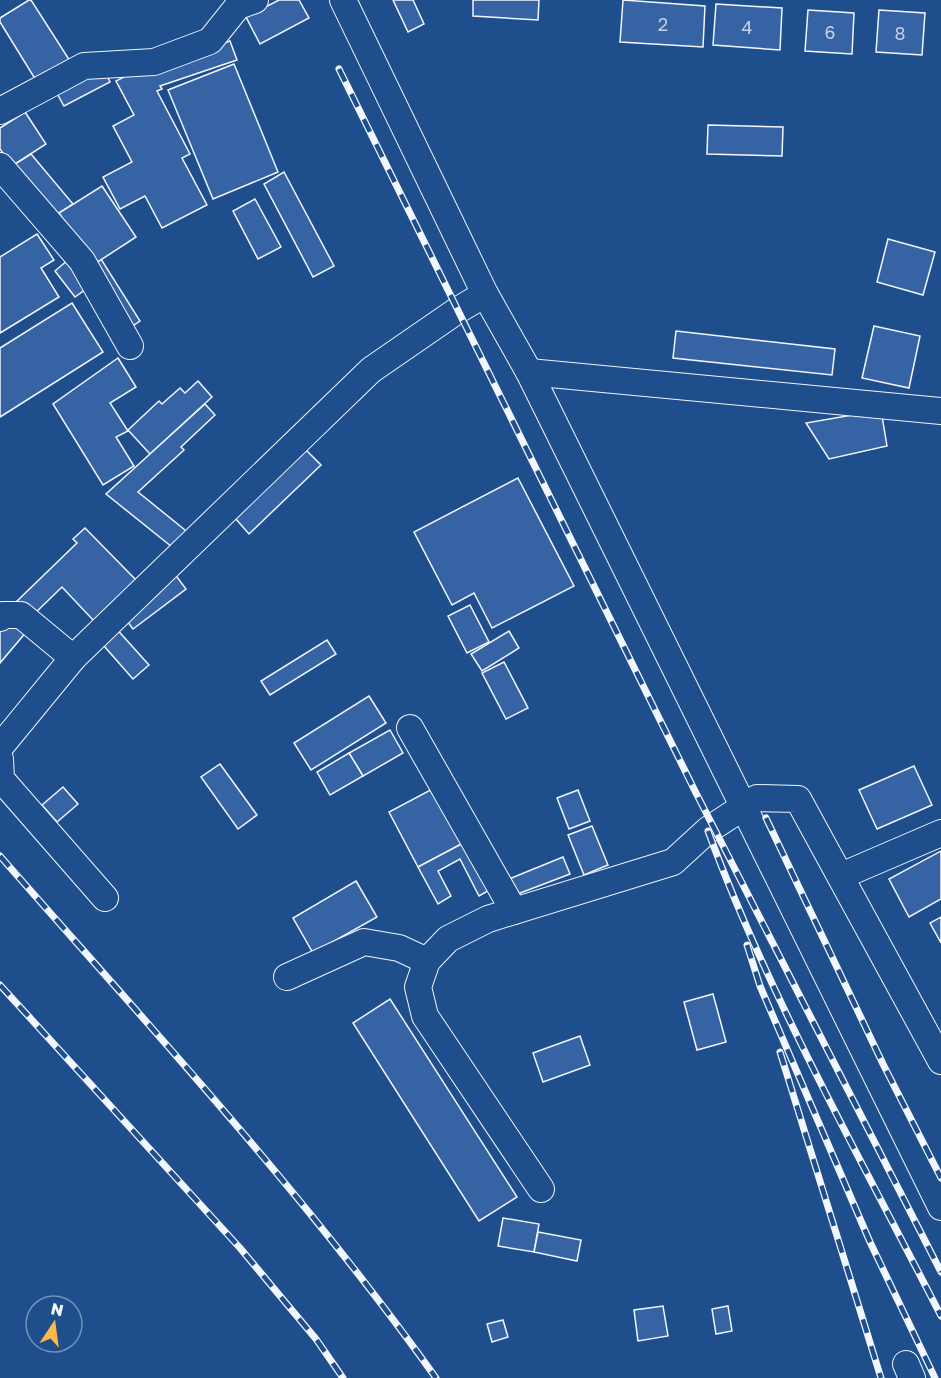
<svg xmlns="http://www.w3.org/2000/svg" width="941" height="1378" font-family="'Golos Text',sans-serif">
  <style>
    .building { fill: #3563a3; stroke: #f2f6ff; stroke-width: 1.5 }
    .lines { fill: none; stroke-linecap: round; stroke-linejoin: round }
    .minor-casing { stroke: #f2f6ff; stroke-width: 28 }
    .minor { stroke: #1f4e8c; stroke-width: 26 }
    .rail-casing { stroke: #f2f6ff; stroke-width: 7 }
    .rail { stroke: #1f4e8c; stroke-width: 4.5; stroke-dasharray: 14; stroke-linecap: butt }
    .labels { text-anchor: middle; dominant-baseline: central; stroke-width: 4.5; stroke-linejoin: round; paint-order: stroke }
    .number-label { font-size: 18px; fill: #c3d1e8 }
  </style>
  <rect width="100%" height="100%" fill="#1f4e8c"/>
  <!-- building -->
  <g class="building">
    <polygon points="29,0 31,0 70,61 37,82 0,22 0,18"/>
    <polygon points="279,0 299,0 309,18 260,44 246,17"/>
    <polygon points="393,0 413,0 424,24 408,32"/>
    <polygon points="473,0 539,0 538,20 473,16"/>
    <polygon points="623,0 705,6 703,47 620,42"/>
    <polygon points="716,4 782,8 780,50 713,45"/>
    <polygon points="808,10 854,13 852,54 805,51"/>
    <polygon points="879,10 925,13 922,55 876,52"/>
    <polygon points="230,41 237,60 160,86 162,89 157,91 190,154 182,158 207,205 162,228 145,196 120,209 103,177 132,162 113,126 134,115 116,81 149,64 151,68"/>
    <polygon points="234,64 278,172 213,199 168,90"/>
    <polygon points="102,65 110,82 64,106 55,90"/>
    <polygon points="25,112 46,144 12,166 0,149 0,128"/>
    <polygon points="708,125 783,127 782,156 707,154"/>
    <polygon points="31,154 73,204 59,213 93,265 101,259 140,321 128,329 12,166"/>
    <polygon points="284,172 334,266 313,277 264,184"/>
    <polygon points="102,186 136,237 93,265 59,213"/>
    <polygon points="255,199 281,247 258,259 233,211"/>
    <polygon points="37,234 54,260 41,268 59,297 0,333 0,257"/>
    <polygon points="888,239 935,252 923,295 877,282"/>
    <polygon points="69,259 90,286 75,297 55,271"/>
    <polygon points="72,303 103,352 0,417 0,348"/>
    <polygon points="874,326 920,336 909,388 862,378"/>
    <polygon points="676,331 835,349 832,375 673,358"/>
    <polygon points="118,358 136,387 110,403 128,431 116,437 134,466 103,485 53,404"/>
    <polygon points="198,381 212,397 150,454 128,430 159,401 162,404 180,388 185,393"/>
    <polygon points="205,404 215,415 181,447 184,450 138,492 190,534 177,551 106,494"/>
    <polygon points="881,410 887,446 829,459 806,423"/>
    <polygon points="306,450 321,465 249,534 235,518"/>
    <polygon points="518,478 574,586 492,628 474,593 452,605 414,532"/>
    <polygon points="85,528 136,580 94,621 62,587 31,617 16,602 77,543 73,539"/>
    <polygon points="174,573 186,589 133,629 121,613"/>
    <polygon points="470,605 489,642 467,653 448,616"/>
    <polygon points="12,618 27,631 0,663 0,632"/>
    <polygon points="113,625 149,665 133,679 97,638"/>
    <polygon points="509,631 519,648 482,671 471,654"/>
    <polygon points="327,640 336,654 270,695 261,681"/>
    <polygon points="504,662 528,708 506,719 482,673"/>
    <polygon points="369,696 386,723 311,770 294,743"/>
    <polygon points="390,730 403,753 363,776 349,753"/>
    <polygon points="349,753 363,776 330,795 317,772"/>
    <polygon points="220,764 257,815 238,829 201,777"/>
    <polygon points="914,766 932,805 877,829 859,790"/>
    <polygon points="438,786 467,841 418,867 389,812"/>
    <polygon points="63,787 78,804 57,822 42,805"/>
    <polygon points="578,790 590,821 569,829 557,798"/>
    <polygon points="592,826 608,865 584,875 568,835"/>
    <polygon points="467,841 493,888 479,896 460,859 438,871 451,896 438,904 418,867"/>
    <polygon points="941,851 941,899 909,917 889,879"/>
    <polygon points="563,857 570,874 515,895 509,879"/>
    <polygon points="356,881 377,917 313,953 293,918"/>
    <polygon points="941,917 941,943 930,923"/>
    <polygon points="713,994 726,1042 697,1050 684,1002"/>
    <polygon points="390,999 517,1197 479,1221 353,1023"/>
    <polygon points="580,1036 590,1065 543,1082 533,1053"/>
    <polygon points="503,1218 539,1224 534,1252 498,1246"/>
    <polygon points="538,1232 581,1240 577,1261 534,1252"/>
    <polygon points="663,1306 668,1336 638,1341 634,1310"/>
    <polygon points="728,1306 732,1331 716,1334 712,1309"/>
    <polygon points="503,1320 508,1337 492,1342 487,1324"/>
  </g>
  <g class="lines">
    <defs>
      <g id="minor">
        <polyline points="343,0 485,294 529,372 941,1207"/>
        <polyline points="0,111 84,66 154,62 210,41 238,6 255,0"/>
        <polyline points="0,166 82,261 130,346"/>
        <polyline points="529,372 941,411"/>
        <polyline points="0,618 3,615 21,615 73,658"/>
        <polyline points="410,728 514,911"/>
        <polyline points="0,747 73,658 371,370 458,310 485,294"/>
        <polyline points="0,759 1,779 105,898"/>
        <polyline points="841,876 941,833"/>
        <polyline points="287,977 364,942 399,948 427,961"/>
        <polyline points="541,1189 425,1016 418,987 427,961 448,939 488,919 673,862 708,830 757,798 798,799 941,1061"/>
        <polyline points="906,1364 912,1378"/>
      </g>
    </defs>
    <!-- minor casing -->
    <use href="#minor" class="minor-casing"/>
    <!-- minor -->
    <use href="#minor" class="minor"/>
    <defs>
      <g id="rail">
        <polyline points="339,69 694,789 941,1272"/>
        <polyline points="766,818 883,1064 941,1178"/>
        <path d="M 708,831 C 770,999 860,1157 941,1316"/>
        <path d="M 0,856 C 150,1027 304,1193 436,1378"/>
        <polyline points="747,945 760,986 870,1242 935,1378"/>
        <polyline points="0,985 240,1248 316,1339 343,1378"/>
        <polyline points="780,1052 881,1378"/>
      </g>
    </defs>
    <!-- rail casing -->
    <use href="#rail" class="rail-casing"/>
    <!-- rail -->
    <use href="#rail" class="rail"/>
  </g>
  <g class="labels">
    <!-- number labels -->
    <g class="number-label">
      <text x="663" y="24">2</text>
      <text x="747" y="27">4</text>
      <text x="830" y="32">6</text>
      <text x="900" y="33">8</text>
    </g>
  </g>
  <!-- north arrow -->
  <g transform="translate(54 1324) rotate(13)"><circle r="28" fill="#1f4e8c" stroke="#7391ba" stroke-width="1.5"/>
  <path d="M0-4.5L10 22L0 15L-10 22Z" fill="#ffb74d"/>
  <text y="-9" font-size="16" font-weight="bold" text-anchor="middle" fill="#f2f6ff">N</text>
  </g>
</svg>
